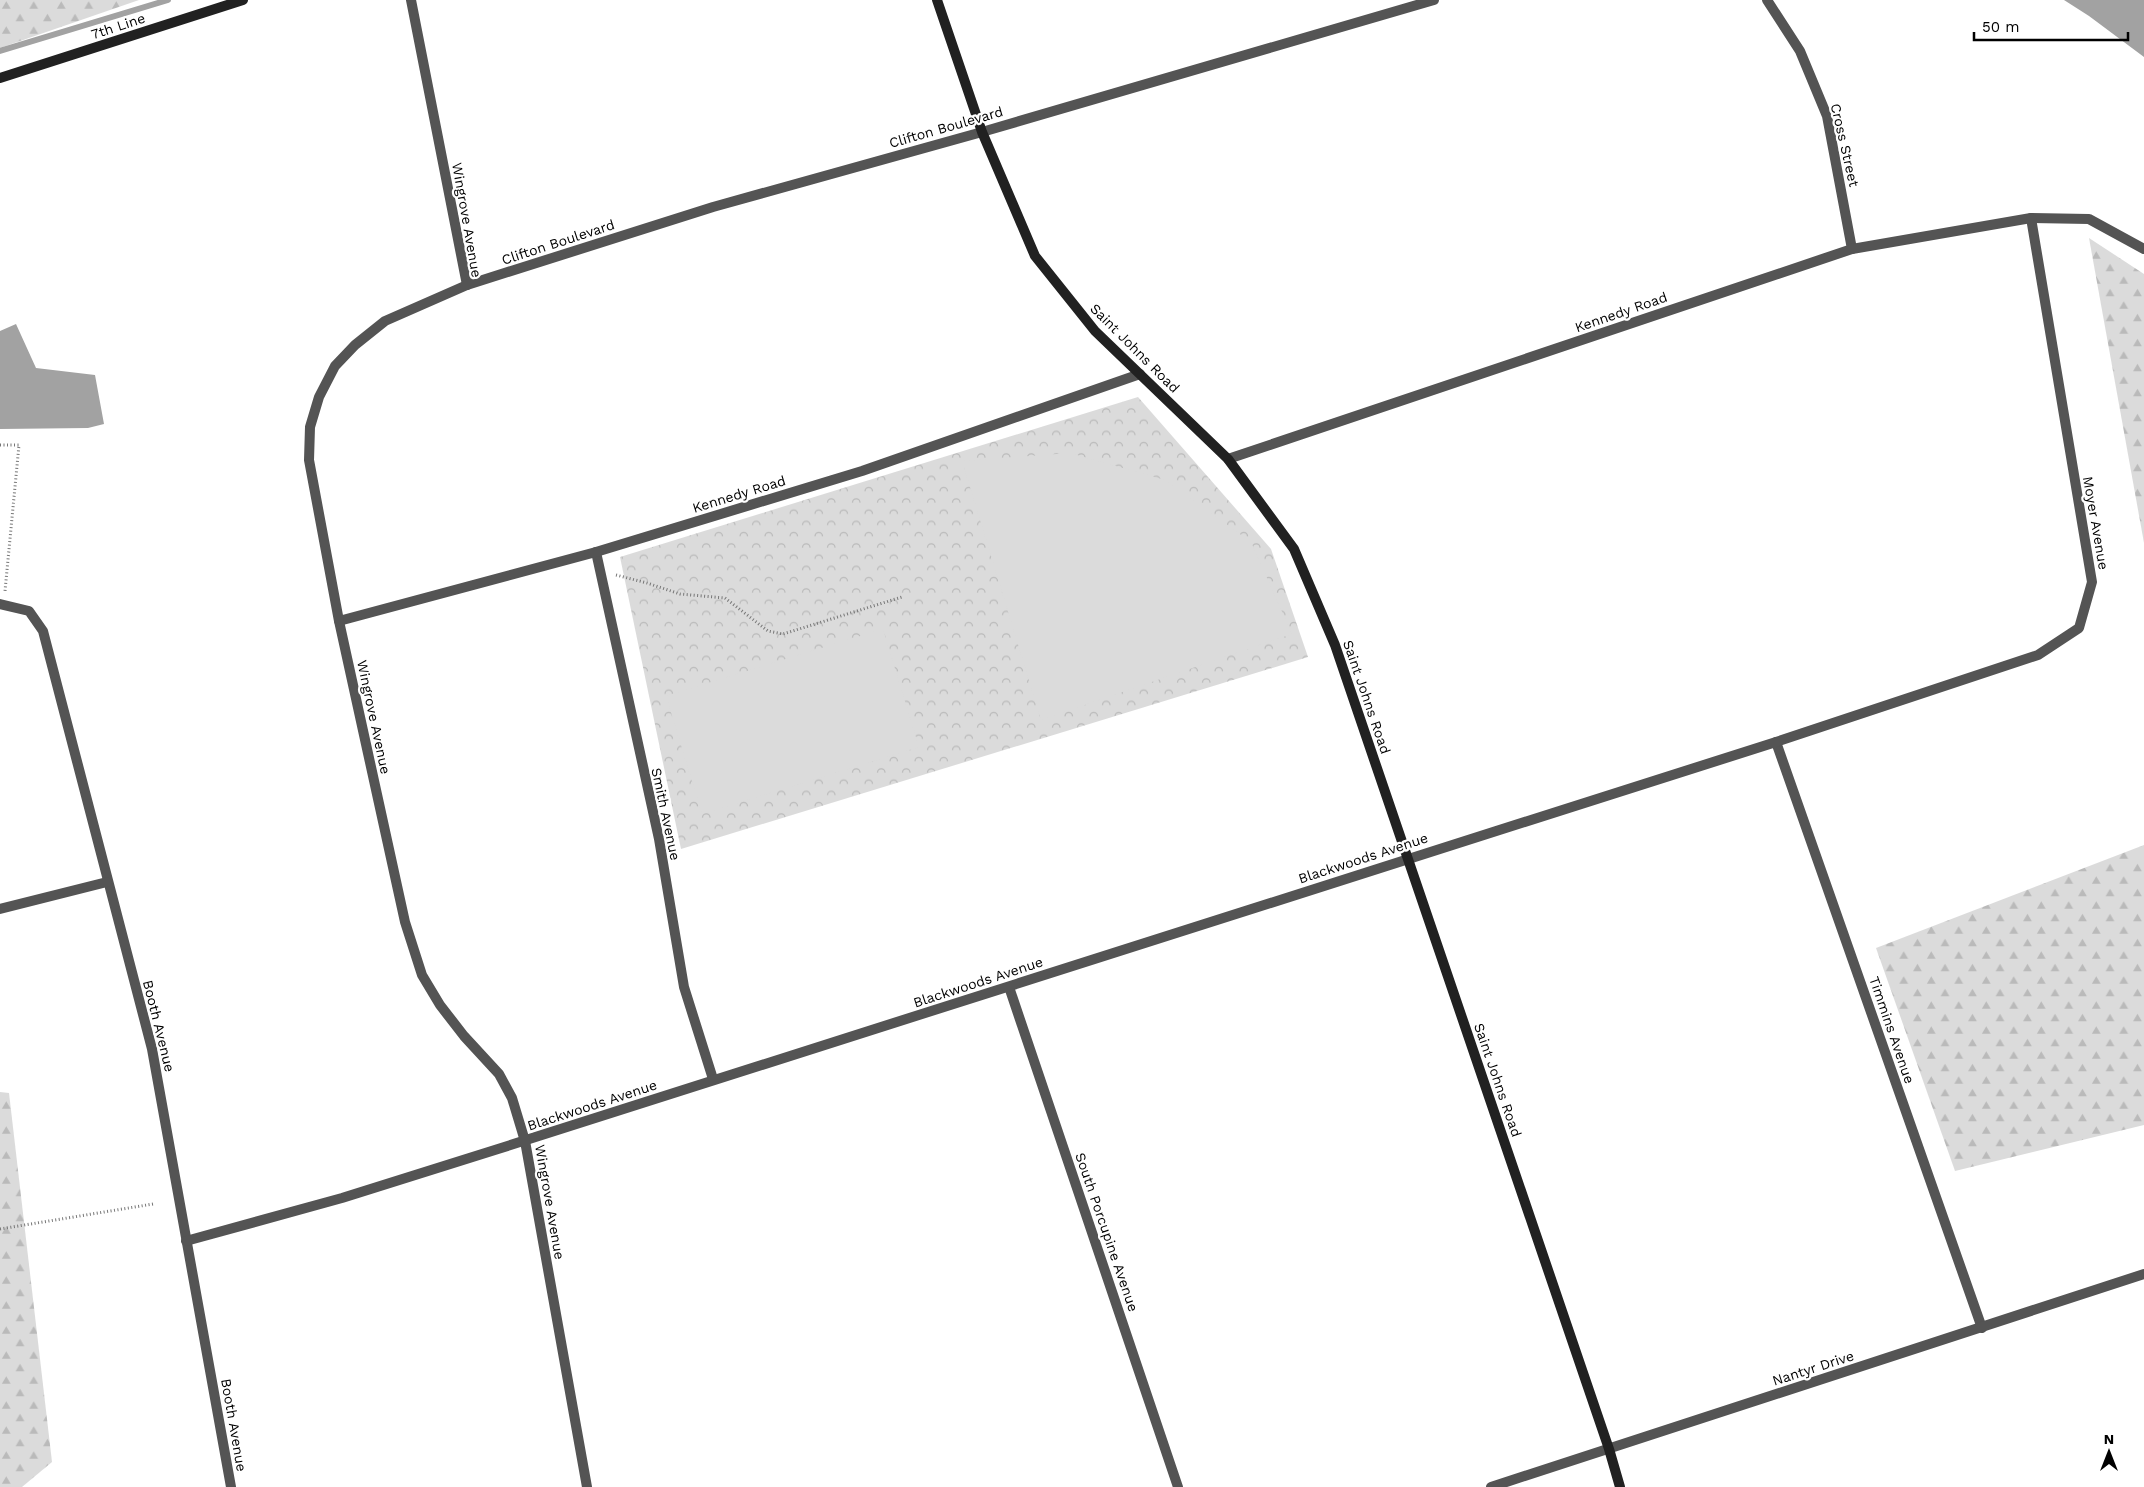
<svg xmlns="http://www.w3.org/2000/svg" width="2144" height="1487" font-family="'Work Sans',sans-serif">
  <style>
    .forest { fill: url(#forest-firs) }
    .park { fill: url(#park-crowns) }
    .garden { fill: #dbdbdb }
    .water { fill: #a2a2a2 }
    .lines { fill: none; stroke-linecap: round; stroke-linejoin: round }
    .stream { stroke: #a2a2a2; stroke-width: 6 }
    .path { stroke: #767676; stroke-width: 3; stroke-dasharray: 1 2.5; stroke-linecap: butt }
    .street { stroke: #545454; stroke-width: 10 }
    .secondary { stroke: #212121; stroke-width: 10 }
    .labels { text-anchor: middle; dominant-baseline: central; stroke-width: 4.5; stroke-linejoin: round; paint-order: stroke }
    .street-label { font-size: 14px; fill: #000; stroke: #fff }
  </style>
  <defs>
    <pattern id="forest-firs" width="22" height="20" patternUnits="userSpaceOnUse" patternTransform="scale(1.25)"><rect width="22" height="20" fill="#dbdbdb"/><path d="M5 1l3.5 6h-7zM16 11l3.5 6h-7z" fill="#bababa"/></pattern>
    <pattern id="park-crowns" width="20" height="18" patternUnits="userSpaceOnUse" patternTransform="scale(1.25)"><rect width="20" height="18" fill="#dbdbdb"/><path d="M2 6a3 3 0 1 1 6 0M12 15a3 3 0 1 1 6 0" fill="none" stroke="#bababa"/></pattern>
  </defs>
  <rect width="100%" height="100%" fill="#fff"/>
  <!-- forest -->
  <g class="forest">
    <polygon points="0,0 139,0 0,48"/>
    <polygon points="2089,238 2144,274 2144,543"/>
    <polygon points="2144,845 2144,1125 1955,1171 1876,948"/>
    <polygon points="0,1092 9,1093 52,1462 22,1487 0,1487"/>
  </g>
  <!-- park -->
  <polygon class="park" points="1138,397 1271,549 1308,657 681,849 620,557"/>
  <!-- garden -->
  <g class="garden">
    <polygon points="1070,453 1165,480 1251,542 1292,634 1041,720 962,461"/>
    <polygon points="883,629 919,747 702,814 666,696"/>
  </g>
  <!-- water -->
  <g class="water">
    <polygon points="2064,0 2144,0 2144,57 2089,16"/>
    <polygon points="16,324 36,368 95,375 104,424 88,428 0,429 0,331"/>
  </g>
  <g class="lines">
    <!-- stream -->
    <polyline class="stream" points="0,51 168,0"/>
    <!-- path -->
    <g class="path">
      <polyline points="0,445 19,445 5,591"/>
      <polyline points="616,575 647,583 680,594 725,598 768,631 783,634 902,597"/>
      <polyline points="0,1229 153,1204"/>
    </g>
    <!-- street -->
    <g class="street">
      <polyline points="411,0 467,285"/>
      <polyline points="1767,0 1800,51 1827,116 1852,249"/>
      <polyline points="1228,459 1852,249 2031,218 2089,219 2144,249"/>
      <polyline points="596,552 659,839 684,987 713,1079"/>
      <polyline points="0,604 29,611 43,631 152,1049 231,1487"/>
      <polyline points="339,621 596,552 862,471 1140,374"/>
      <polyline points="1776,742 1982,1328"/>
      <polyline points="0,909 107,882"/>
      <polyline points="1009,987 1178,1487"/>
      <polyline points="186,1241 342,1198 498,1149 1776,742 2038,655 2079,628 2092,582 2031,218"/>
      <polyline points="587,1487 525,1141 512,1098 499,1074 464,1036 440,1005 422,975 405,922 339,621 309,460 310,427 319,397 335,366 355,345 385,321 467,285 713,207 982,132 1434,0"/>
      <polyline points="1491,1487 2144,1274"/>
    </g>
    <!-- secondary -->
    <g class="secondary">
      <polyline points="937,0 982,132 1035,256 1095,331 1228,459 1294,549 1335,645 1609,1449 1620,1487"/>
      <polyline points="0,78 243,0"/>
    </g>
  </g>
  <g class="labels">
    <!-- street labels -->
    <g class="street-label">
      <text transform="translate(118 26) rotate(-18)">7th Line</text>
      <text transform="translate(946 127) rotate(-16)">Clifton Boulevard</text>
      <text transform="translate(1845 145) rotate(77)">Cross Street</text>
      <text transform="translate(467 220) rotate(80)">Wingrove Avenue</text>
      <text transform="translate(558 242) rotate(-18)">Clifton Boulevard</text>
      <text transform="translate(1621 312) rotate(-19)">Kennedy Road</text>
      <text transform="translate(1135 348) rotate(45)">Saint Johns Road</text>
      <text transform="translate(739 494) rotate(-17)">Kennedy Road</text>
      <text transform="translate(2096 523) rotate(80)">Moyer Avenue</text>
      <text transform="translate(1367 697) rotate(71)">Saint Johns Road</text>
      <text transform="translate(374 717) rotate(78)">Wingrove Avenue</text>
      <text transform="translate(666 814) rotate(78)">Smith Avenue</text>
      <text transform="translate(1363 858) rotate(-18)">Blackwoods Avenue</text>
      <text transform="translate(978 982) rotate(-18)">Blackwoods Avenue</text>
      <text transform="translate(159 1026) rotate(76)">Booth Avenue</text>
      <text transform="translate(1892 1030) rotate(71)">Timmins Avenue</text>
      <text transform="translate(1498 1080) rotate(71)">Saint Johns Road</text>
      <text transform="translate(592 1105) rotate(-18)">Blackwoods Avenue</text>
      <text transform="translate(550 1202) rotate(80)">Wingrove Avenue</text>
      <text transform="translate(1107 1232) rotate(71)">South Porcupine Avenue</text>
      <text transform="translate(1813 1368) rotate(-18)">Nantyr Drive</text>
      <text transform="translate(234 1425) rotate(80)">Booth Avenue</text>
    </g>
  </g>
  <!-- north arrow -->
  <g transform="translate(2109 1452)" stroke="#ffffff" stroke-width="4" paint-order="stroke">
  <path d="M0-4L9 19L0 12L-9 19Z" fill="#000000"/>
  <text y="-8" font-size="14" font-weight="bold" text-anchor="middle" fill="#000000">N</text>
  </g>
  <!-- scale -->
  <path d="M1974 32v8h154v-8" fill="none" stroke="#000000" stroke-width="2.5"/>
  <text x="1982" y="32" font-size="15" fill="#000000" stroke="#ffffff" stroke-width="4" paint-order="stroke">50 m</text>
</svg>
